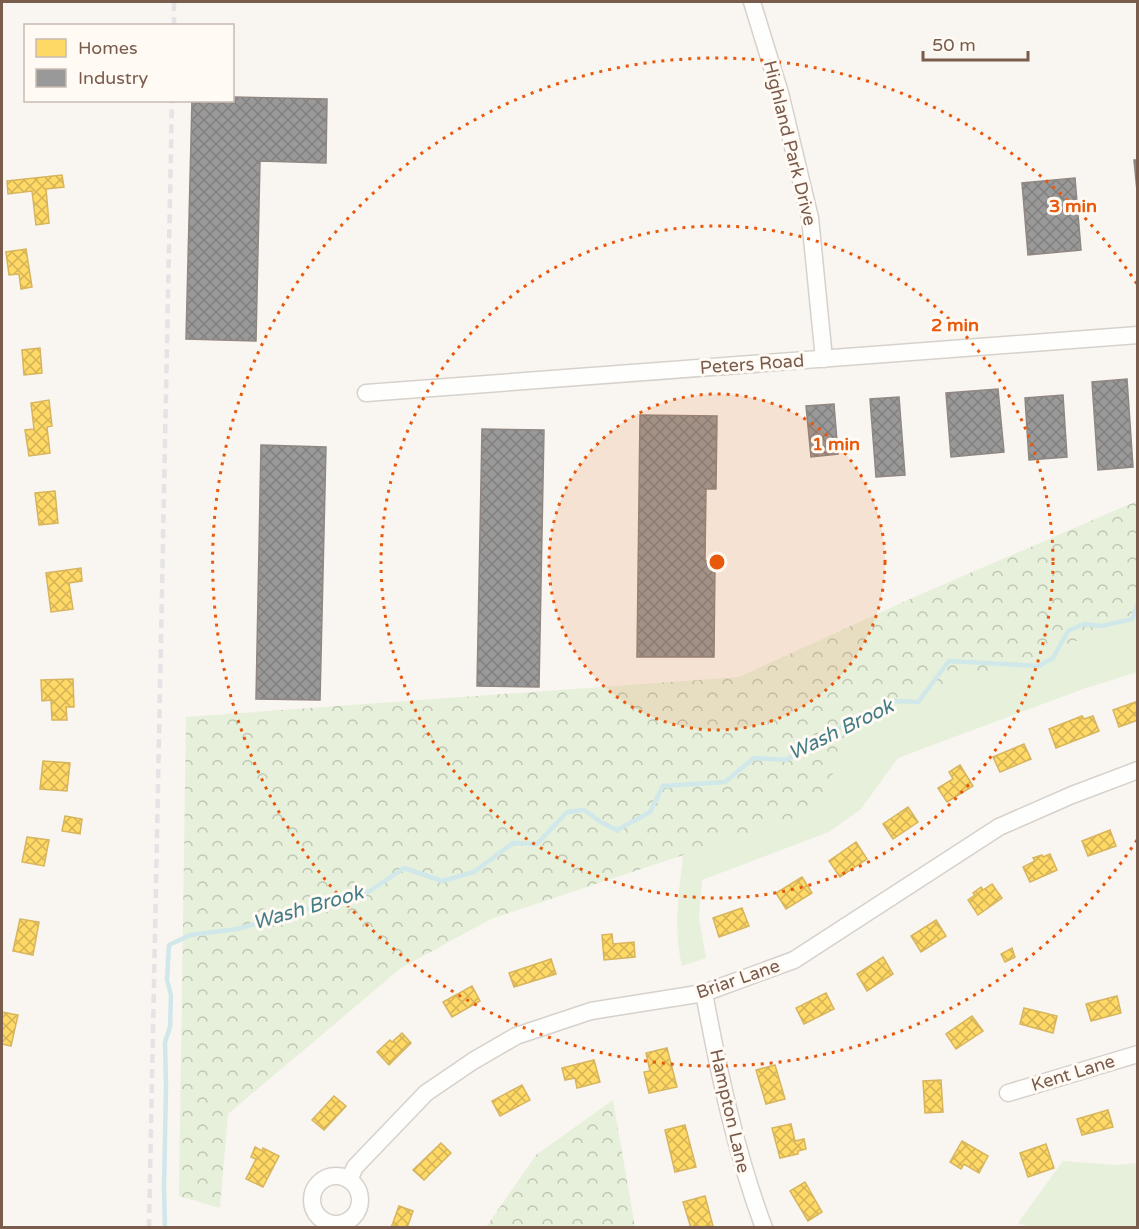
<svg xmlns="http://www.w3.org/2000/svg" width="1139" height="1229" font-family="'Varela Round',sans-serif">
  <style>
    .forest { fill: url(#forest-crowns) }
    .park { fill: #e7f0db }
    .homes { fill: url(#homes-cross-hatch); stroke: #d7b45e; stroke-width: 1.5 }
    .industry { fill: url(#industry-cross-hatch); stroke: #908782; stroke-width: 1.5 }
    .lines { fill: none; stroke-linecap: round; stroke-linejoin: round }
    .stream { stroke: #d0e8ea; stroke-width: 4.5 }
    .street-casing { stroke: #d7d1cb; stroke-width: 19 }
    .street { stroke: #fefefd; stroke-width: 16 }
    .rail { stroke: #e6e3e7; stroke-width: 4.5; stroke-dasharray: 9 6; stroke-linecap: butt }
    .ring { fill: none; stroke: #e8590c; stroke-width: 3; stroke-dasharray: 3 6 }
    .labels { text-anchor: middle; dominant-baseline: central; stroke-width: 6; stroke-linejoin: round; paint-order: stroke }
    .street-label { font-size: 18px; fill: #7a5c4d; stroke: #fffaf3 }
    .water-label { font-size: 20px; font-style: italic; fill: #437c86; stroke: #fffaf3 }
    .centre { fill: #e8590c; stroke: #fffaf3; stroke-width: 3 }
    .ring-label { font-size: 18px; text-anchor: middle; font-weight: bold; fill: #e8590c; stroke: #fffaf3; stroke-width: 6; stroke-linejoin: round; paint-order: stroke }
  </style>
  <defs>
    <pattern id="forest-crowns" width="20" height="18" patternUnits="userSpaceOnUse" patternTransform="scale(1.5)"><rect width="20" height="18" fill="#e7f0db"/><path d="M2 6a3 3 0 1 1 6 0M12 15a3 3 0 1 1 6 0" fill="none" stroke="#c0c6b4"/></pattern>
    <pattern id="homes-cross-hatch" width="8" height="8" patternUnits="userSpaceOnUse" patternTransform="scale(1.5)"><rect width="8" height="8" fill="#ffd966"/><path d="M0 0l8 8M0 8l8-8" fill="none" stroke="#d3b356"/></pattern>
    <pattern id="industry-cross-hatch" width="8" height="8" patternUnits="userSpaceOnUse" patternTransform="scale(1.5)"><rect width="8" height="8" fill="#999"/><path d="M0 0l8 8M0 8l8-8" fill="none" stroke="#82807f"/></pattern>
  </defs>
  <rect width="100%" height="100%" fill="#f9f5f0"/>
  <!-- forest -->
  <g class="forest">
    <polygon points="1137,501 1137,612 1092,635 1020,664 858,708 819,810 491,919 401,968 228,1114 220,1208 179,1196 186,717 739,677 919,595"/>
    <polygon points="613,1100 635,1227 486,1227 536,1155"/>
  </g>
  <!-- park -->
  <g class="park">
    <path d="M 1137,612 L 1137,672 L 1083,689 L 898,758 L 861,809 L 829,832 L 702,880 L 699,918 L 706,958 L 682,966 C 673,928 679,893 683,855 L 819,810 L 858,708 L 1020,664 L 1092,635 Z"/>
    <polygon points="1063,1161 1117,1165 1137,1163 1137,1227 1033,1228 1018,1223"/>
  </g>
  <!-- homes -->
  <g class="homes">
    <polygon points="62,175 64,187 46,189 49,223 36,225 32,191 8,194 7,181"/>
    <polygon points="26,249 32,287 21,289 19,274 9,275 6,252"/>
    <polygon points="40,348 42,373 24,375 22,350"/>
    <polygon points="49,400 52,426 47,427 50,453 29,456 25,430 34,429 31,403"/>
    <polygon points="55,491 58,523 39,525 35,493"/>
    <polygon points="81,568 82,581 69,583 73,609 51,612 46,573"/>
    <polygon points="73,679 74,707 66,707 67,720 52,720 51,700 42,701 41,680"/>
    <polygon points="1138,701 1138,720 1119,727 1113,710"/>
    <polygon points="1082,716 1084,719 1093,716 1099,731 1056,748 1049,729"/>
    <polygon points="1024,744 1031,759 1000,772 993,757"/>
    <polygon points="43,761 70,763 67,791 40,789"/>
    <polygon points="960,765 973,786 947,802 938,788 953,779 949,772"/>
    <polygon points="908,807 918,822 893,839 883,824"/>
    <polygon points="65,816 82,819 80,834 62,831"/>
    <polygon points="1110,830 1116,846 1088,856 1082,841"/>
    <polygon points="27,837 49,840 44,866 22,862"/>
    <polygon points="856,842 867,859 840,877 829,861"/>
    <polygon points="1050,854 1057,870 1030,882 1023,867 1035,861 1033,858 1042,855 1043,857"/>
    <polygon points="802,877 812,893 786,909 776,893"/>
    <polygon points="992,884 1002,898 978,915 968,900 975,895 973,893 981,887 983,890"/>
    <polygon points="742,908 749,926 719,937 713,918"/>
    <polygon points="20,919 39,922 33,955 13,951"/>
    <polygon points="936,920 946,936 921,952 911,936"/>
    <polygon points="612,934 613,944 634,942 635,957 604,960 602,935"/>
    <polygon points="1012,948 1015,957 1005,962 1001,954"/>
    <polygon points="883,957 893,974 867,991 857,974"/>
    <polygon points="551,959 556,974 514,987 509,973"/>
    <polygon points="472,986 480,1001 452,1017 443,1002"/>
    <polygon points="826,993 834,1009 804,1024 796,1008"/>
    <polygon points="1117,996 1121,1013 1091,1021 1086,1004"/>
    <polygon points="1024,1008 1057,1016 1053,1033 1020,1024"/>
    <polygon points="2,1012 18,1015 11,1046 2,1044"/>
    <polygon points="972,1016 983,1031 956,1049 946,1034"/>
    <polygon points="402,1033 411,1043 389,1065 377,1052 390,1040 392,1042"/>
    <polygon points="667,1048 677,1087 649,1093 644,1072 650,1071 646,1053"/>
    <polygon points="594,1060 600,1082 577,1088 575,1078 565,1080 562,1068"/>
    <polygon points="775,1065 785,1099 766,1104 756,1070"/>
    <polygon points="941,1080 943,1112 925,1113 923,1081"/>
    <polygon points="522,1085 530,1100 500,1116 492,1101"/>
    <polygon points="334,1096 346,1106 324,1130 312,1120"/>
    <polygon points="1108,1110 1113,1127 1082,1135 1077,1119"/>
    <polygon points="791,1124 795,1141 804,1139 806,1149 798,1151 798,1154 780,1158 772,1128"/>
    <polygon points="685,1125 696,1167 675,1172 665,1130"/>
    <polygon points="962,1141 988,1156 979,1173 964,1164 961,1169 950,1162"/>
    <polygon points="441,1143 451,1153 424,1180 413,1170"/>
    <polygon points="1046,1144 1054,1168 1028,1177 1020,1153"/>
    <polygon points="255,1147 262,1151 263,1148 279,1156 263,1187 246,1179 256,1159 251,1157"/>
    <polygon points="805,1182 822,1212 808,1221 790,1191"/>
    <polygon points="705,1196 713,1226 691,1228 683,1202"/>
    <polygon points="399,1206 413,1211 407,1228 391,1228"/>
  </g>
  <!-- industry -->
  <g class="industry">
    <polygon points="232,97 327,99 326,163 260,161 256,341 186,339 192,100 232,100"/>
    <polygon points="1134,160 1138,160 1138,201"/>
    <polygon points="1075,178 1081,250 1028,255 1022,183"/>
    <polygon points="1127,379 1133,467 1098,470 1092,382"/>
    <polygon points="998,389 1004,452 951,457 946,393"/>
    <polygon points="1063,395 1067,457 1029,460 1025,398"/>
    <polygon points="899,397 905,475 876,477 870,399"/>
    <polygon points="834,404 838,454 811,457 806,406"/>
    <polygon points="640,415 717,416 716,489 706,489 705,561 715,561 714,657 637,657"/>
    <polygon points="482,429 544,430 539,687 477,686"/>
    <polygon points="261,445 326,447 320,700 256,699"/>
  </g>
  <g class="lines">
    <!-- stream -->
    <polyline class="stream" points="165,1228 164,1188 166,1086 165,1042 170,1027 171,995 167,980 169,945 190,935 237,929 370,891 404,868 442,881 474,872 513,843 537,844 567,812 584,810 601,822 617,830 650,812 663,786 725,782 754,758 786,760 837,729 859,721 895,701 918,702 949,661 1039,666 1053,658 1068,631 1084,624 1102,626 1132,619 1138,603"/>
    <defs>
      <g id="street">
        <polyline points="752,2 780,93 810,218 824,359"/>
        <polyline points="366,393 1138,335"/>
        <path d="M 704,993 C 719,1073 735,1150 764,1228"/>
        <polyline points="1008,1093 1138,1054"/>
        <circle cx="336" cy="1200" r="24"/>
        <polyline points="349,1180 355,1167 426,1093 473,1061 516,1036 591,1011 704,993 794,960 999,827 1072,795 1138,770"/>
      </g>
    </defs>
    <!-- street casing -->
    <use href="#street" class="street-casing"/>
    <!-- street -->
    <use href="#street" class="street"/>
    <!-- rail -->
    <g class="rail">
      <polyline points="174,26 174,2"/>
      <polyline points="149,1228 172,100"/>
    </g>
  </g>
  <!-- distance rings -->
  <circle cx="717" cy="562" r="168" fill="#e8590c" fill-opacity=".12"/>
  <g class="ring">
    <circle cx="717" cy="562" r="168"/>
    <circle cx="717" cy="562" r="336"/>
    <path d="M1137 840A504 504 0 1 1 1137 284"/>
  </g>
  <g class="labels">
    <!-- street labels -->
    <g class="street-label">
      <text transform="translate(790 143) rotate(76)">Highland Park Drive</text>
      <text transform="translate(752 364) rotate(-4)">Peters Road</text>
      <text transform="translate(738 979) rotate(-19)">Briar Lane</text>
      <text transform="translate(1073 1073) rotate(-17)">Kent Lane</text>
      <text transform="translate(730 1111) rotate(77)">Hampton Lane</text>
    </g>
    <!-- water labels -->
    <g class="water-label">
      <text transform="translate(841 730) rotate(-26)">Wash Brook</text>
      <text transform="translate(308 908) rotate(-16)">Wash Brook</text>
    </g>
  </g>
  <circle cx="717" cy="562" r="9" class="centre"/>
  <g class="ring-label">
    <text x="1073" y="212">3 min</text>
    <text x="955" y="331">2 min</text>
    <text x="836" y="450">1 min</text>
  </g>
  <!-- border -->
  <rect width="1139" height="1229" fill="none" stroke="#7a5c4d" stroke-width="6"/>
  <!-- legend -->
  <rect x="24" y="24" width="210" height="78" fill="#fffaf3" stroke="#cabbb1" stroke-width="1.5"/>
  <rect x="36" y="39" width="30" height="18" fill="#ffd966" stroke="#cabbb1" stroke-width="1.5"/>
  <text x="78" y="54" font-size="18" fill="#7a5c4d">Homes</text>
  <rect x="36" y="69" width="30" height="18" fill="#999999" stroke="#cabbb1" stroke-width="1.5"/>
  <text x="78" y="84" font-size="18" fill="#7a5c4d">Industry</text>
  <!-- scale -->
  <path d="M923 51v9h105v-9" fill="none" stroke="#7a5c4d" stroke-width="3"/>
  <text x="932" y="51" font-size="18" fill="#7a5c4d" stroke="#fffaf3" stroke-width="4.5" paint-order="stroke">50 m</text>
</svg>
